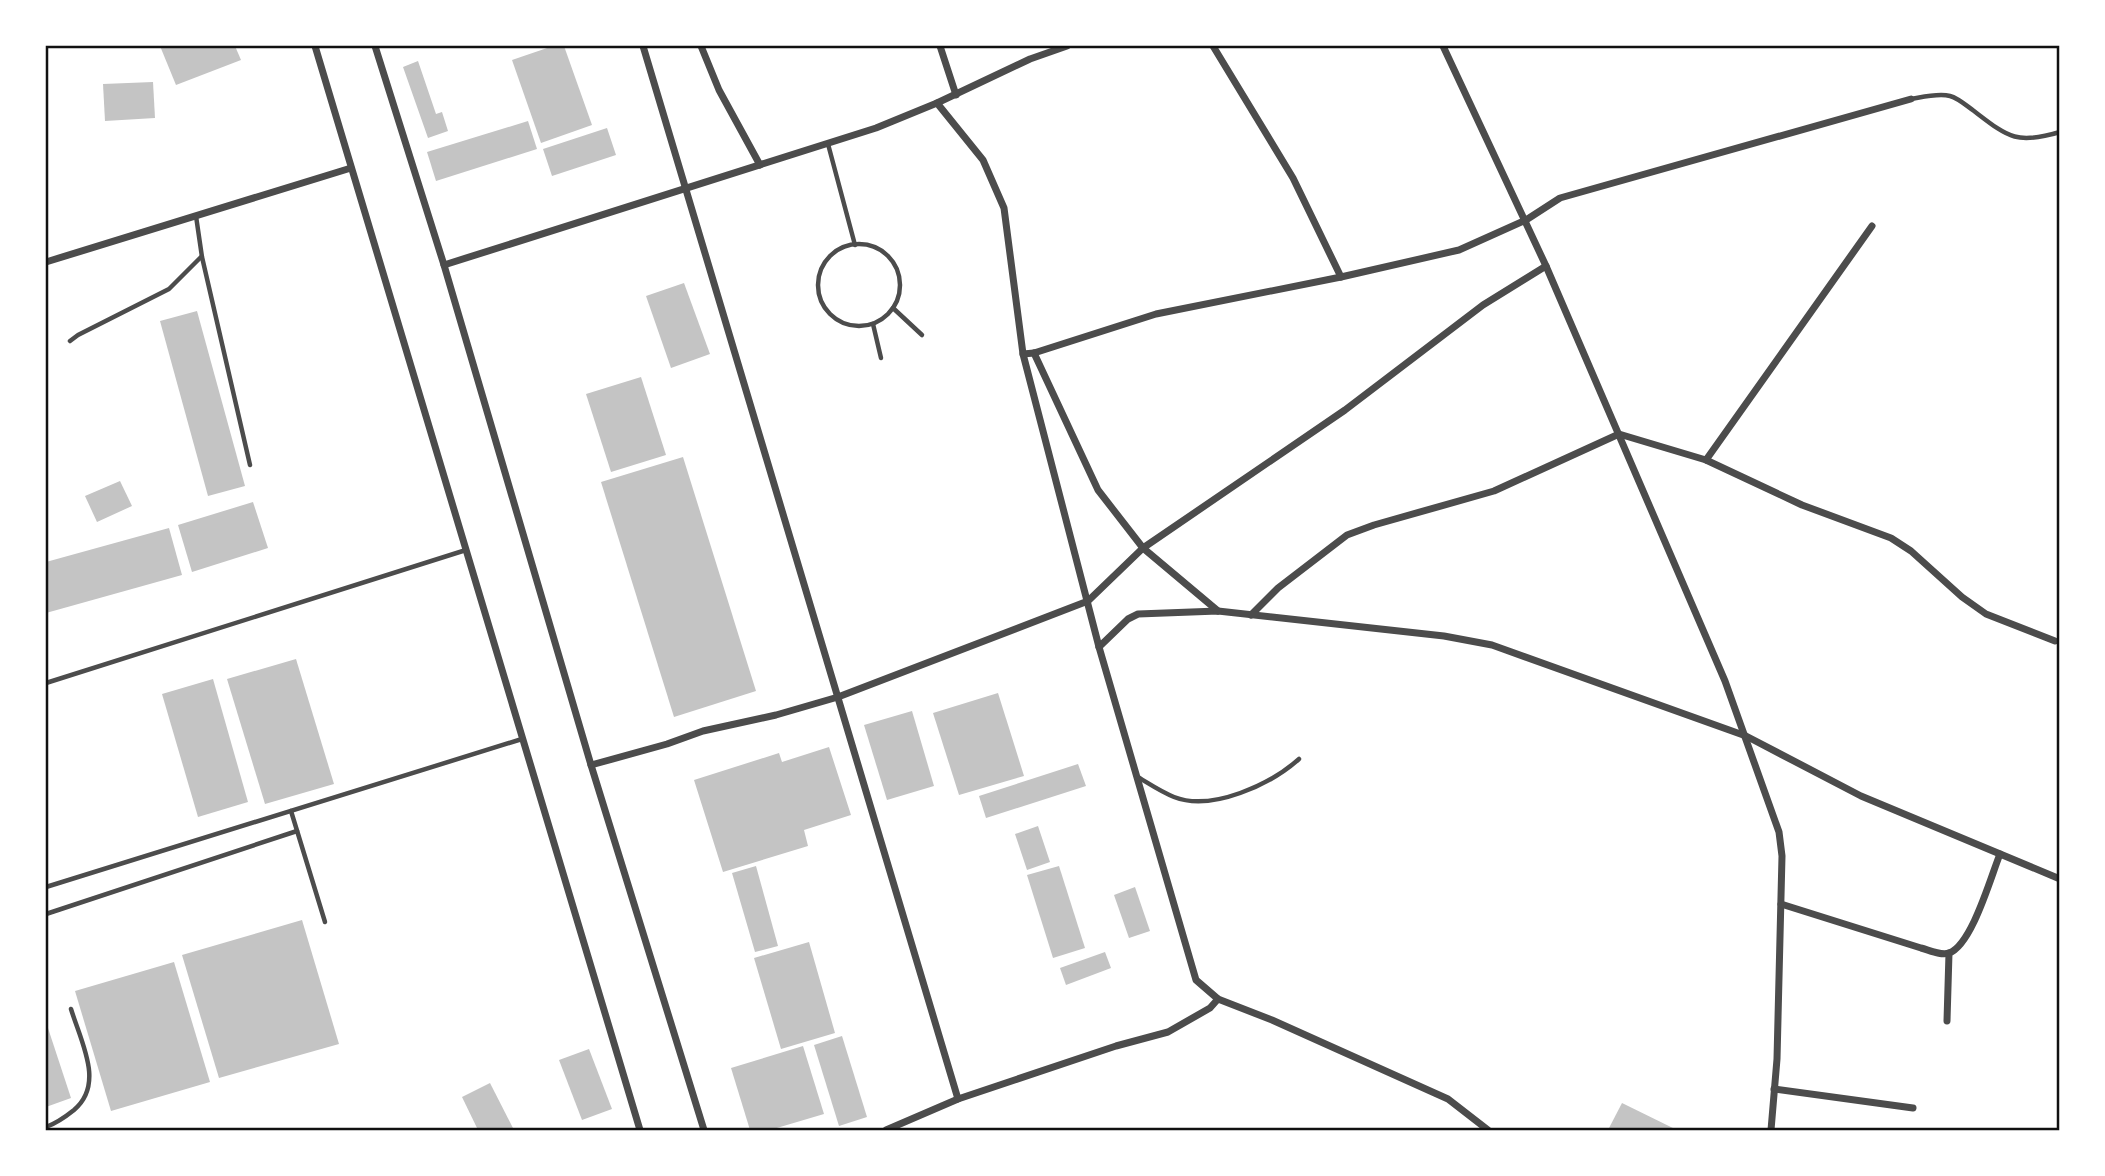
<svg xmlns="http://www.w3.org/2000/svg" width="2105" height="1176" font-family="'Golos Text',sans-serif">
  <style>
    .building { fill: #c4c4c4 }
    .lines { fill: none; stroke-linecap: round; stroke-linejoin: round }
    .service { stroke: #4c4c4c; stroke-width: 4.5 }
    .minor { stroke: #4c4c4c; stroke-width: 7 }
    .neatline { fill: none; stroke: #111; stroke-width: 2.5 }
  </style>
  <rect width="100%" height="100%" fill="#fff"/>
  <!-- building -->
  <g class="building">
    <polygon points="160,46 235,46 241,60 176,85"/>
    <polygon points="553,46 564,46 592,125 541,143 512,60"/>
    <polygon points="418,61 436,114 442,112 448,131 428,138 403,67"/>
    <polygon points="153,82 155,118 105,121 103,84"/>
    <polygon points="528,121 537,149 436,181 427,152"/>
    <polygon points="607,128 616,155 552,176 543,149"/>
    <polygon points="684,283 710,354 671,368 646,296"/>
    <polygon points="197,311 245,486 208,496 160,321"/>
    <polygon points="641,377 666,455 611,472 586,394"/>
    <polygon points="683,457 756,691 674,717 601,482"/>
    <polygon points="120,481 132,506 97,522 85,496"/>
    <polygon points="253,502 268,548 192,572 178,525"/>
    <polygon points="169,528 182,575 46,613 46,562"/>
    <polygon points="296,659 334,784 265,804 227,679"/>
    <polygon points="213,679 248,802 198,817 162,694"/>
    <polygon points="998,693 1024,776 959,795 933,713"/>
    <polygon points="912,711 934,786 887,800 864,725"/>
    <polygon points="829,747 851,815 804,830 808,846 723,872 694,780 779,753 782,762"/>
    <polygon points="1078,764 1086,786 986,818 979,796"/>
    <polygon points="1038,826 1050,862 1027,870 1015,834"/>
    <polygon points="756,866 778,946 755,952 732,873"/>
    <polygon points="1059,866 1085,948 1053,958 1027,875"/>
    <polygon points="1135,887 1150,931 1129,938 1114,895"/>
    <polygon points="302,920 339,1044 219,1078 182,955"/>
    <polygon points="809,942 835,1033 781,1049 754,958"/>
    <polygon points="1105,952 1111,968 1066,985 1060,968"/>
    <polygon points="174,962 210,1082 111,1111 75,991"/>
    <polygon points="46,1022 71,1098 46,1107"/>
    <polygon points="842,1036 867,1117 839,1126 814,1045"/>
    <polygon points="803,1046 824,1114 770,1130 750,1130 731,1068"/>
    <polygon points="589,1049 612,1109 582,1120 559,1060"/>
    <polygon points="490,1083 514,1130 478,1130 462,1097"/>
    <polygon points="1622,1103 1677,1130 1608,1130"/>
  </g>
  <g class="lines">
    <!-- service -->
    <g class="service">
      <path d="M 1911,99 C 1923,97 1938,93 1950,96 C 1958,98 1967,106 1974,111 C 2008,137 2016,145 2060,132"/>
      <polyline points="828,144 855,245"/>
      <polyline points="196,216 202,257 250,465"/>
      <circle cx="859" cy="285" r="41"/>
      <polyline points="893,308 922,335"/>
      <polyline points="873,324 881,358"/>
      <polyline points="70,341 78,335 169,289 201,257"/>
      <polyline points="46,683 466,550"/>
      <path d="M 1136,776 C 1148,783 1161,792 1174,797 C 1212,812 1271,784 1299,759"/>
      <polyline points="291,811 325,922"/>
      <polyline points="46,887 522,739"/>
      <polyline points="46,914 297,831"/>
      <path d="M 46,1127 C 57,1123 64,1118 74,1110 C 105,1084 81,1042 71,1009"/>
    </g>
    <!-- minor -->
    <g class="minor">
      <polyline points="315,46 640,1130"/>
      <polyline points="375,46 444,265 591,765 704,1130"/>
      <polyline points="643,46 958,1099"/>
      <polyline points="701,46 719,90 760,165"/>
      <polyline points="940,46 956,95"/>
      <polyline points="1213,46 1293,178 1341,277"/>
      <polyline points="1443,46 1546,266 1725,681 1779,832 1782,856 1777,1059 1771,1130"/>
      <polyline points="937,103 1030,59 1067,46"/>
      <polyline points="46,262 351,168"/>
      <polyline points="444,265 876,128 937,103 983,160 1004,208 1023,354 1099,647 1196,980 1218,999 1272,1020 1448,1099 1488,1130"/>
      <polyline points="1034,353 1098,490 1143,548 1345,410 1483,305 1546,266"/>
      <polyline points="1023,354 1034,353 1156,314 1341,277 1459,250 1526,220 1560,198 1911,99"/>
      <polyline points="1706,460 1872,226"/>
      <polyline points="1251,615 1278,588 1347,535 1374,525 1494,491 1619,434 1706,460 1802,505 1891,538 1911,551 1962,597 1986,614 2055,641"/>
      <polyline points="1099,647 1128,619 1138,614 1218,611 1444,636 1492,645 1746,736 1861,796 2060,879"/>
      <polyline points="591,765 667,744 703,731 776,715 838,697 1088,601 1143,548 1218,611"/>
      <path d="M 1781,904 L 1921,948 C 1929,950 1941,956 1949,953 C 1972,945 1991,876 2000,854"/>
      <polyline points="1947,1021 1949,953"/>
      <polyline points="1774,1089 1913,1108"/>
      <polyline points="886,1130 958,1099 1116,1046 1168,1032 1210,1008 1218,999"/>
    </g>
  </g>
  <!-- border -->
  <rect width="2105" height="1176" fill="none" stroke="#ffffff" stroke-width="94"/>
  <rect x="47" y="47" width="2011" height="1082" class="neatline"/>
</svg>
